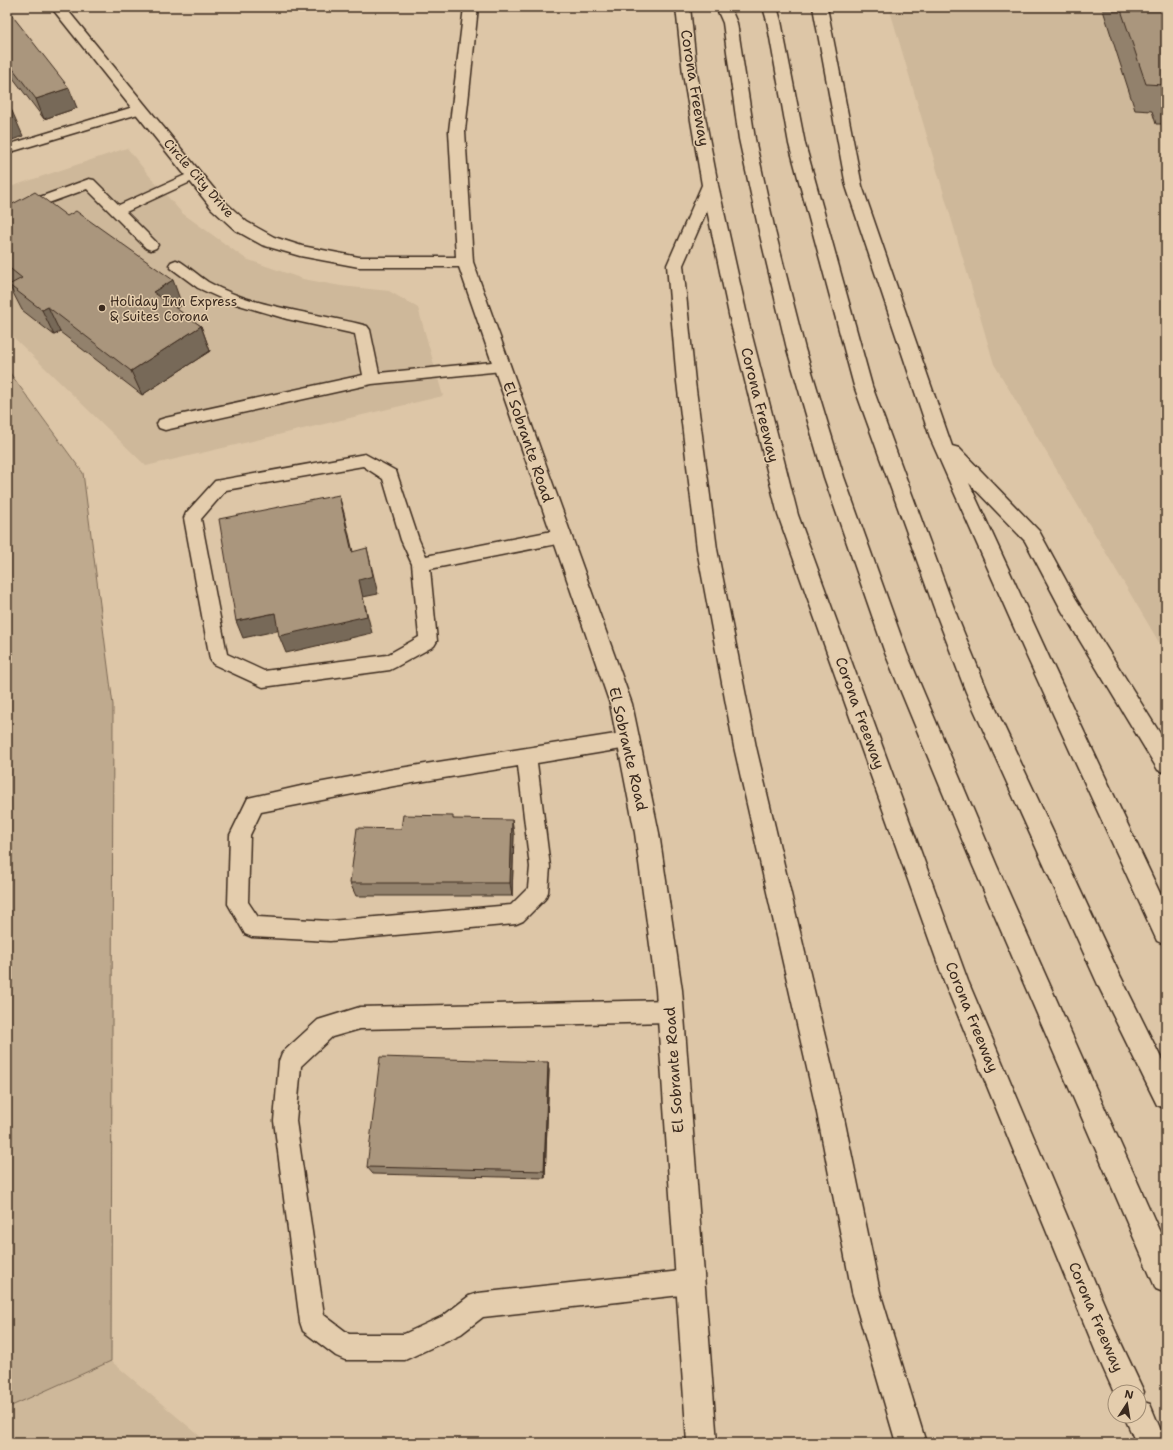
<svg xmlns="http://www.w3.org/2000/svg" width="1173" height="1450" font-family="'Shantell Sans',sans-serif">
  <style>
    .built { fill: #ceb89a }
    .green { fill: #bfaa8e; stroke: #7d6a56 }
    .lines { fill: none; stroke-linecap: round; stroke-linejoin: round }
    .service-casing { stroke: #3b2a1e; stroke-width: 3 }
    .tertiary-casing { stroke: #3b2a1e; stroke-width: 3 }
    .motorway-casing { stroke: #3b2a1e; stroke-width: 3 }
    .service { fill: #e4cdad; fill-rule: evenodd }
    .tertiary { fill: #e4cdad; fill-rule: evenodd }
    .motorway { fill: #e4cdad; fill-rule: evenodd }
    .wall { fill: #92816c; stroke: #3b2a1e }
    .shaded-wall { fill: #776958; stroke: #3b2a1e }
    .building { fill: #aa967d; stroke: #3b2a1e }
    .poi-dot { fill: #3b2a1e; stroke: #e4cdad; stroke-width: 1.5 }
    .labels { text-anchor: middle; dominant-baseline: central; stroke-width: 3; stroke-linejoin: round; paint-order: stroke }
    .far-street-label { font-size: 13px; fill: #3b2a1e; stroke: #e4cdad }
    .far-poi-label { font-size: 13px; fill: #3b2a1e; stroke: #e4cdad; text-anchor: start }
    .street-label { font-size: 15px; fill: #3b2a1e; stroke: #e4cdad }
  </style>
  <rect width="100%" height="100%" fill="#ddc6a7"/>
  <filter id="ink" filterUnits="userSpaceOnUse"><feTurbulence type="fractalNoise" baseFrequency=".025" numOctaves="2"/><feDisplacementMap in="SourceGraphic" scale="8" xChannelSelector="R" yChannelSelector="G"/><feConvolveMatrix kernelMatrix="1 2 1 2 8 2 1 2 1" color-interpolation-filters="sRGB"/></filter>
  <g filter="url(#ink)">
    <!-- built -->
    <g class="built">
      <polygon points="889,7 1166,7 1166,654 994,364"/>
      <polygon points="127,148 147,173 182,213 246,259 303,279 341,286 389,291 418,308 443,396 146,466 7,331 7,188"/>
      <polygon points="111,1361 208,1443 7,1443 7,1408"/>
    </g>
    <!-- green -->
    <polygon class="green" points="7,369 83,473 113,705 111,1361 7,1408"/>
    <g class="lines">
      <defs>
        <g id="service">
          <polygon points="140,105 145,106 146,109 145,112 7,153 7,145"/>
          <polygon points="194,171 199,172 201,175 199,178 126,212 156,242 158,245 156,248 151,250 146,248 87,189 7,218 7,209 89,179 94,180 119,205"/>
          <path d="M 176,260 L 181,262 C 190,268 199,276 208,282 C 256,309 315,312 367,326 L 370,330 L 379,373 L 502,361 L 507,362 L 510,366 L 507,370 L 502,371 L 372,384 L 165,430 L 159,428 L 157,424 L 159,420 L 165,418 L 363,375 L 355,334 L 287,319 L 229,302 L 198,288 L 171,268 L 169,265 L 171,262 Z"/>
          <path d="M 365,454 L 396,471 L 419,540 L 426,556 L 562,529 L 568,531 L 571,536 L 568,541 L 562,543 L 430,569 L 437,641 L 434,646 L 396,667 L 390,670 L 263,687 L 213,664 L 210,659 L 184,518 L 186,513 L 215,481 ZM 363,466 L 383,479 L 401,540 L 412,564 L 419,637 L 387,655 L 264,671 L 227,654 L 201,519 L 226,490 Z"/>
          <path d="M 628,732 L 635,734 L 638,740 L 635,746 L 628,748 L 537,763 L 550,867 L 548,892 L 545,899 L 523,921 L 516,924 L 330,941 L 252,937 L 245,934 L 228,904 L 230,835 L 248,798 L 301,786 L 394,769 ZM 518,766 L 530,867 L 528,888 L 511,905 L 330,921 L 258,917 L 248,902 L 250,835 L 261,812 L 394,786 Z"/>
          <polygon points="670,1000 678,1003 681,1011 678,1019 670,1022 360,1029 332,1037 301,1066 296,1121 324,1315 349,1334 404,1334 443,1316 469,1296 478,1293 690,1270 699,1273 702,1282 699,1291 690,1294 483,1317 461,1334 405,1360 345,1360 336,1356 303,1331 300,1322 274,1121 279,1061 282,1053 318,1020 360,1007"/>
        </g>
        <polygon id="tertiary" points="51,7 65,7 224,201 247,222 274,237 302,246 359,257 456,257 449,131 464,7 478,7 465,131 473,262 632,704 659,833 682,990 717,1443 687,1443 656,990 635,833 610,704 459,267 359,267 300,256 262,245 235,230 212,209"/>
        <g id="motorway">
          <polygon points="676,7 690,7 697,74 718,185 749,324 798,515 968,981 1115,1330 1144,1392 1140,1401 1150,1404 1166,1443 1136,1443 1124,1416 1139,1416 1139,1392 1115,1392 1115,1395 1095,1350 944,981 778,515 731,324 707,210 683,265 695,382 717,549 756,747 842,1108 880,1292 926,1443 896,1443 852,1292 816,1108 734,747 697,549 677,382 667,265 702,185 683,74"/>
          <polygon points="716,7 730,7 737,23 755,139 775,231 805,349 844,477 907,653 997,866 1166,1246 1166,1293 1156,1289 973,866 885,653 824,477 787,349 759,231 739,139 723,23"/>
          <polygon points="763,7 777,7 781,21 805,144 872,386 957,616 988,692 1117,969 1166,1068 1166,1109 1157,1105 1099,987 966,692 937,616 854,386 789,144 767,21"/>
          <polygon points="813,7 827,7 862,186 952,446 959,448 1039,531 1076,599 1166,743 1166,773 1158,770 1062,611 1025,541 969,483 1049,657 1166,906 1166,945 1157,941 1027,657 931,440 846,186"/>
        </g>
      </defs>
      <!-- service casing -->
      <use href="#service" class="service-casing"/>
      <!-- tertiary casing -->
      <use href="#tertiary" class="tertiary-casing"/>
      <!-- motorway casing -->
      <use href="#motorway" class="motorway-casing"/>
      <!-- service -->
      <use href="#service" class="service"/>
      <!-- tertiary -->
      <use href="#tertiary" class="tertiary"/>
      <!-- motorway -->
      <use href="#motorway" class="motorway"/>
    </g>
    <!-- wall -->
    <g class="wall">
      <polygon points="1102,7 1166,7 1166,124 1156,124 1152,111 1135,110"/>
      <polygon points="7,9 77,108 44,119 7,70"/>
      <polygon points="7,207 182,305 176,309 201,326 210,351 142,395 60,332 54,335 22,310 9,285 11,284 7,282"/>
      <polygon points="453,819 514,834 512,896 356,896 350,883 401,829"/>
      <polygon points="548,1062 549,1071 545,1178 373,1174 367,1167"/>
    </g>
    <!-- shaded-wall -->
    <g class="shaded-wall">
      <polygon points="69,88 77,108 44,119 36,99"/>
      <polygon points="12,111 23,136 7,142 7,112"/>
      <polygon points="173,280 182,305 163,317 153,292"/>
      <polygon points="48,307 60,332 54,335 42,310"/>
      <polygon points="201,326 210,351 142,395 131,371"/>
      <polygon points="339,495 344,513 357,569 352,552"/>
      <polygon points="367,548 378,594 363,597 372,633 286,653 279,636 359,580"/>
      <polygon points="275,613 281,630 243,638 236,621"/>
      <polygon points="512,820 514,834 512,896 510,883"/>
      <polygon points="548,1062 549,1071 545,1178 544,1171"/>
    </g>
    <!-- building -->
    <g class="building">
      <polygon points="1120,7 1166,7 1166,94 1163,85 1146,84"/>
      <polygon points="7,9 69,88 36,99 7,61"/>
      <polygon points="7,104 12,111 7,112"/>
      <polygon points="35,192 67,216 76,211 173,280 153,292 201,326 131,371 48,307 42,310 9,285 22,278 7,266 7,207"/>
      <polygon points="339,495 352,552 367,548 373,576 359,580 367,616 279,636 275,613 236,621 219,519"/>
      <polygon points="403,815 453,816 453,819 512,820 510,883 350,883 357,828 401,829"/>
      <polygon points="380,1057 548,1062 544,1171 367,1167"/>
    </g>
  </g>
  <!-- markers -->
  <circle class="poi-dot" cx="102" cy="308" r="4"/>
  <g class="labels">
    <!-- far-street labels -->
    <g class="far-street-label">
      <text transform="translate(199 178) rotate(49)">Circle City Drive</text>
    </g>
    <!-- far-poi labels -->
    <g class="far-poi-label">
      <text x="110" y="301">Holiday Inn Express<tspan x="110" dy="15">&amp; Suites Corona</tspan></text>
    </g>
    <!-- street labels -->
    <g class="street-label">
      <text transform="translate(695 88) rotate(81)">Corona Freeway</text>
      <text transform="translate(760 405) rotate(76)">Corona Freeway</text>
      <text transform="translate(528 442) rotate(71)">El Sobrante Road</text>
      <text transform="translate(860 713) rotate(70)">Corona Freeway</text>
      <text transform="translate(628 749) rotate(77)">El Sobrante Road</text>
      <text transform="translate(972 1017) rotate(68)">Corona Freeway</text>
      <text transform="translate(674 1070) rotate(-94)">El Sobrante Road</text>
      <text transform="translate(1096 1317) rotate(67)">Corona Freeway</text>
    </g>
  </g>
  <!-- margin -->
  <rect width="1173" height="1450" fill="none" stroke="#e4cdad" stroke-width="24"/>
  <rect x="12" y="12" width="1149" height="1426" fill="none" stroke="#3b2a1e" stroke-width="1.5" filter="url(#ink)"/>
  <!-- north arrow -->
  <g transform="translate(1127 1404) rotate(12)"><circle r="19" fill="#e4cdad" stroke="#a08c74"/>
  <path d="M0-3L7 15L0 10L-7 15Z" fill="#3b2a1e"/>
  <text y="-6" font-size="11" font-weight="bold" text-anchor="middle" fill="#3b2a1e">N</text>
  </g>
</svg>
